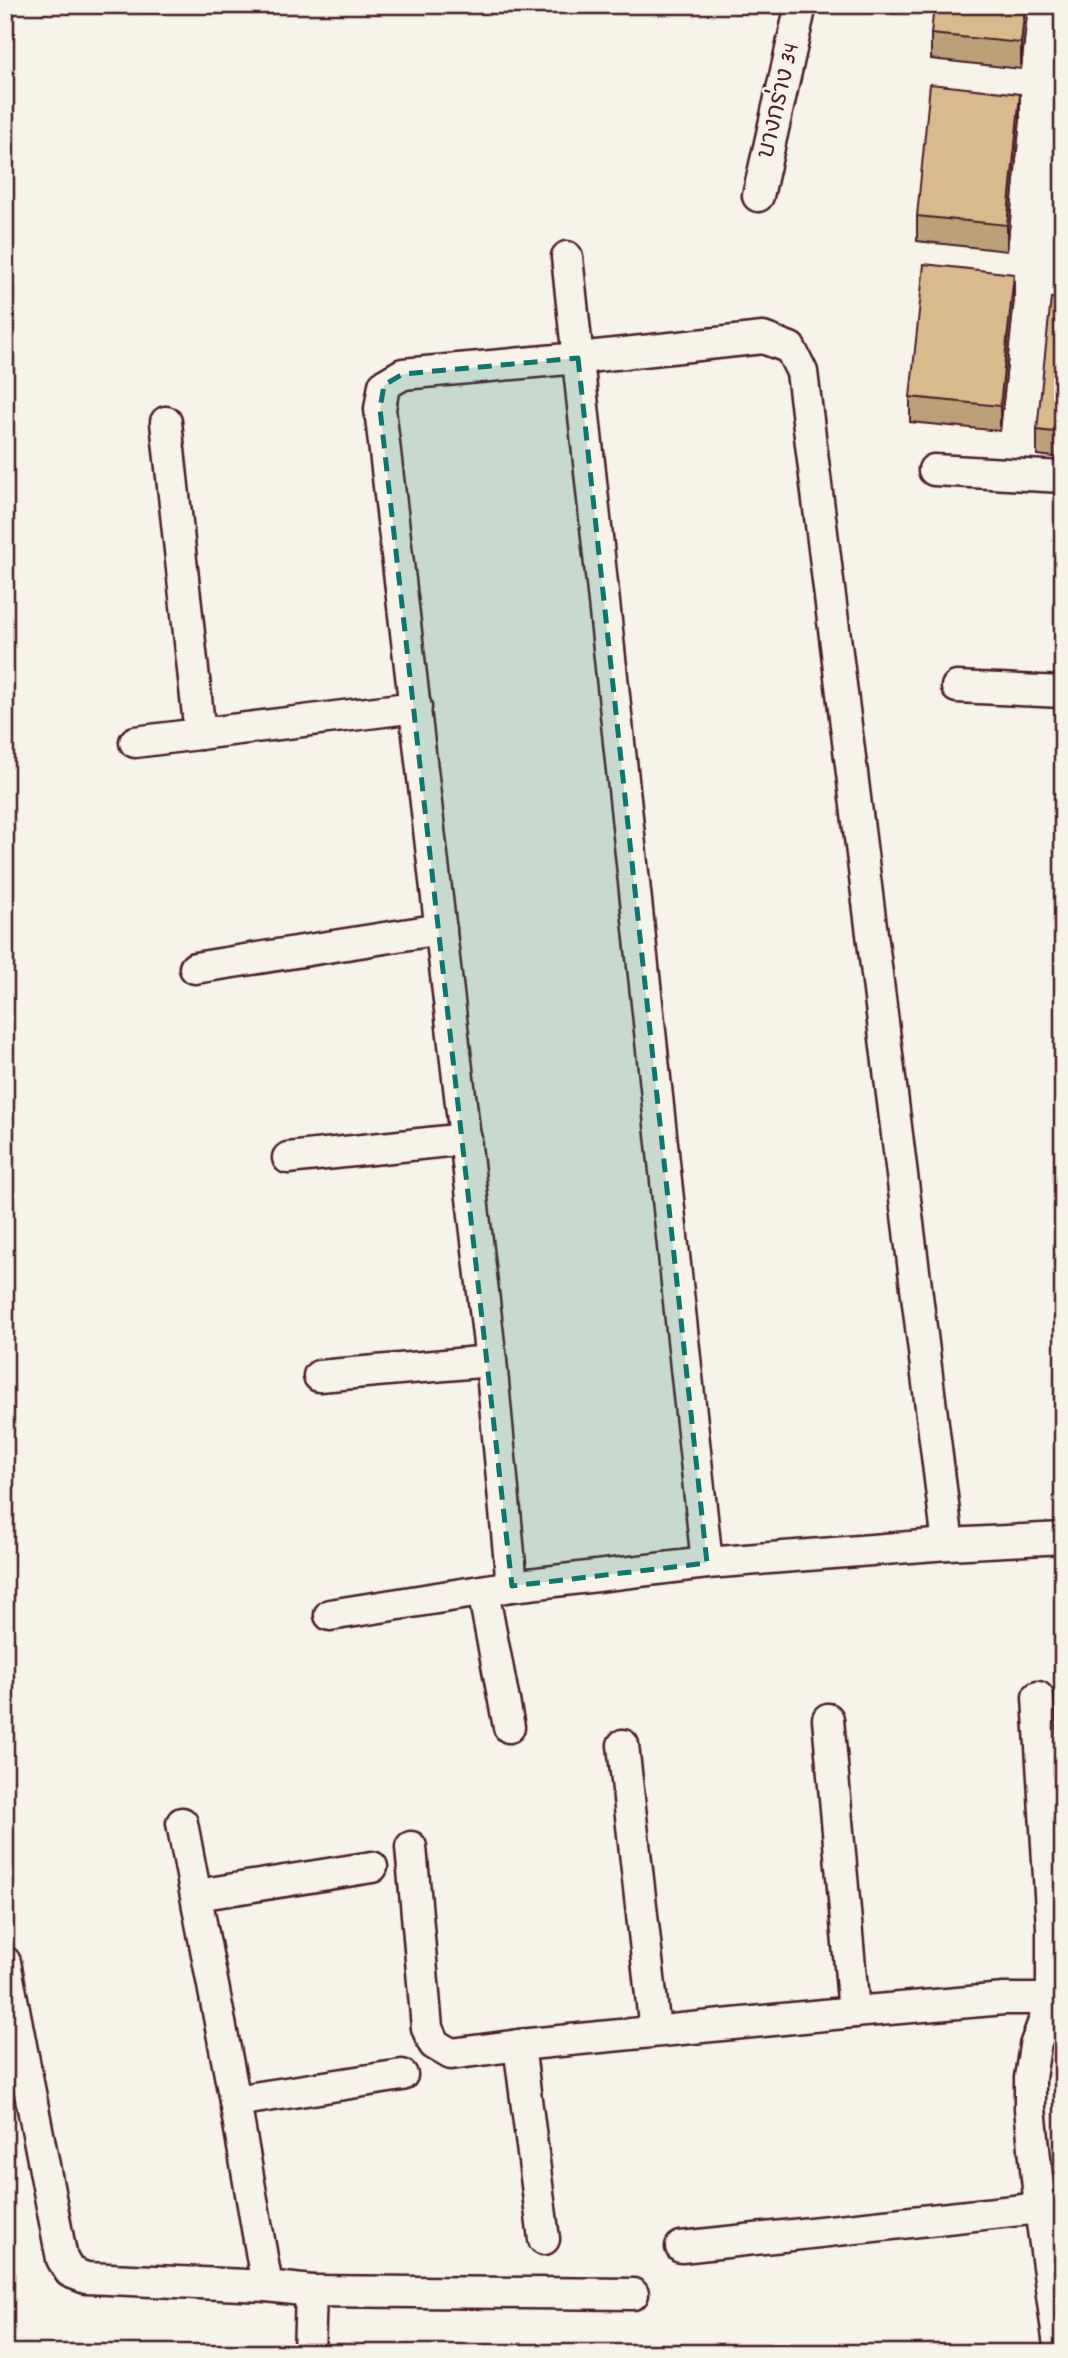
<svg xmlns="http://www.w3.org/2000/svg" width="1068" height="2358" font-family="Dekko,'Playpen Sans Thai',sans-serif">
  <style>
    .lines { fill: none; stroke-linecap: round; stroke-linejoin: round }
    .minor-casing { stroke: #4a1f2b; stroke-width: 35 }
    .minor { stroke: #f7f3e8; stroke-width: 30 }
    .wall { fill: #bba079; stroke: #4a1f2b; stroke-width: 2 }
    .shaded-wall { fill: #998263; stroke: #4a1f2b; stroke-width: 2 }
    .building { fill: #daba8d; stroke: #4a1f2b; stroke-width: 2 }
    .marked { fill: #0f766e; fill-opacity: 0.2; stroke: #0f766e; stroke-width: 5; stroke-dasharray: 14 9; stroke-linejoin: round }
    .labels { text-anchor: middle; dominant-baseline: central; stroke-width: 5; stroke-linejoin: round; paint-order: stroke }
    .street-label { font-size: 24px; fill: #4a1f2b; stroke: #f7f3e8 }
  </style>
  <rect width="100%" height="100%" fill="#f7f3e8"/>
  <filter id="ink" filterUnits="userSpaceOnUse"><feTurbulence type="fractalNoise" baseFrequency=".0143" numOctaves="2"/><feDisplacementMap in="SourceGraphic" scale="14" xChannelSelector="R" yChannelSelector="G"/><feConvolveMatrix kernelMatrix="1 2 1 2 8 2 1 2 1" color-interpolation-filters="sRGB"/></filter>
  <g filter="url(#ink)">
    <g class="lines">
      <defs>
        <g id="minor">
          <polyline points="758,196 801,5"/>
          <polyline points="567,257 707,1563"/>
          <polyline points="166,422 200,734"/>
          <polyline points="934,470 1063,477"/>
          <polyline points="957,687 1063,692"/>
          <polyline points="135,742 416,707"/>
          <polyline points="195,968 441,929"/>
          <polyline points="288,1158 466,1139"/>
          <polyline points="319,1376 491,1361"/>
          <polyline points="512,1586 491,1361 380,409 384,385 403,374 578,358 763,338 790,348 802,372 948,1544"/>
          <polyline points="483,1591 509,1727"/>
          <polyline points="330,1615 512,1586 707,1563 948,1544 1063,1538"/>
          <polyline points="828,1719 854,2012"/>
          <polyline points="623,1745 655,2031"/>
          <polyline points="182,1823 235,2101 267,2286 311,2291 309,2353"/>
          <polyline points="411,1847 427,2028 434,2044 451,2054 519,2045 854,2012 1004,1999 1052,1999 1052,1927 1038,1697"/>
          <polyline points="197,1895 372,1867"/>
          <polyline points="5,1962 62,2259 70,2272 86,2278 267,2286"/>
          <polyline points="519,2045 544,2239"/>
          <polyline points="235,2101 402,2075"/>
          <polyline points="681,2247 1040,2208"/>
          <polyline points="311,2291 633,2294"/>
          <polyline points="1060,2353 1040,2208 1030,2108 1030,2078 1035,2046 1052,1999 1063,2004"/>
        </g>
      </defs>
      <!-- minor casing -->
      <use href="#minor" class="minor-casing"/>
      <!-- minor -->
      <use href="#minor" class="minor"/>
    </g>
    <!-- wall -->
    <g class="wall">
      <polygon points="1028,5 1021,69 931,59 931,34"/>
      <polygon points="1020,119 1007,251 917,241 917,216"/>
      <polygon points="1014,299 1000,431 910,422 910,397"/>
      <polygon points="1063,300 1063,458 1037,455 1037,430"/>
    </g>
    <!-- shaded-wall -->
    <g class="shaded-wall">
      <polygon points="1025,5 1028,5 1021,69 1021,43"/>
      <polygon points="1020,94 1020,119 1007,251 1007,225"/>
      <polygon points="1014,274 1014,299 1000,431 1000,406"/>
    </g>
    <!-- building -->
    <g class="building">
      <polygon points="934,5 1025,5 1021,43 931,34"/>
      <polygon points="930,84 1020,94 1007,225 917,216"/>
      <polygon points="924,264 1014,274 1000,406 910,397"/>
      <polygon points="1051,298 1063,300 1063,433 1037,430"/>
    </g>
  </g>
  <!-- marked area -->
  <path class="marked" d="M 578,358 L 707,1563 L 512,1586 L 380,409 L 384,385 L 403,374 Z"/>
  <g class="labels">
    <!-- street labels -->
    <g class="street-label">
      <text transform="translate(780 101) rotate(-77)">บางกร่าง 34</text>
    </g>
  </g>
  <!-- margin -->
  <rect width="1068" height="2358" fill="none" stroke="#f7f3e8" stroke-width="28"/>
  <rect x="14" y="14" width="1040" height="2330" fill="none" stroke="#4a1f2b" stroke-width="2.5" filter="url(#ink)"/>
</svg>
